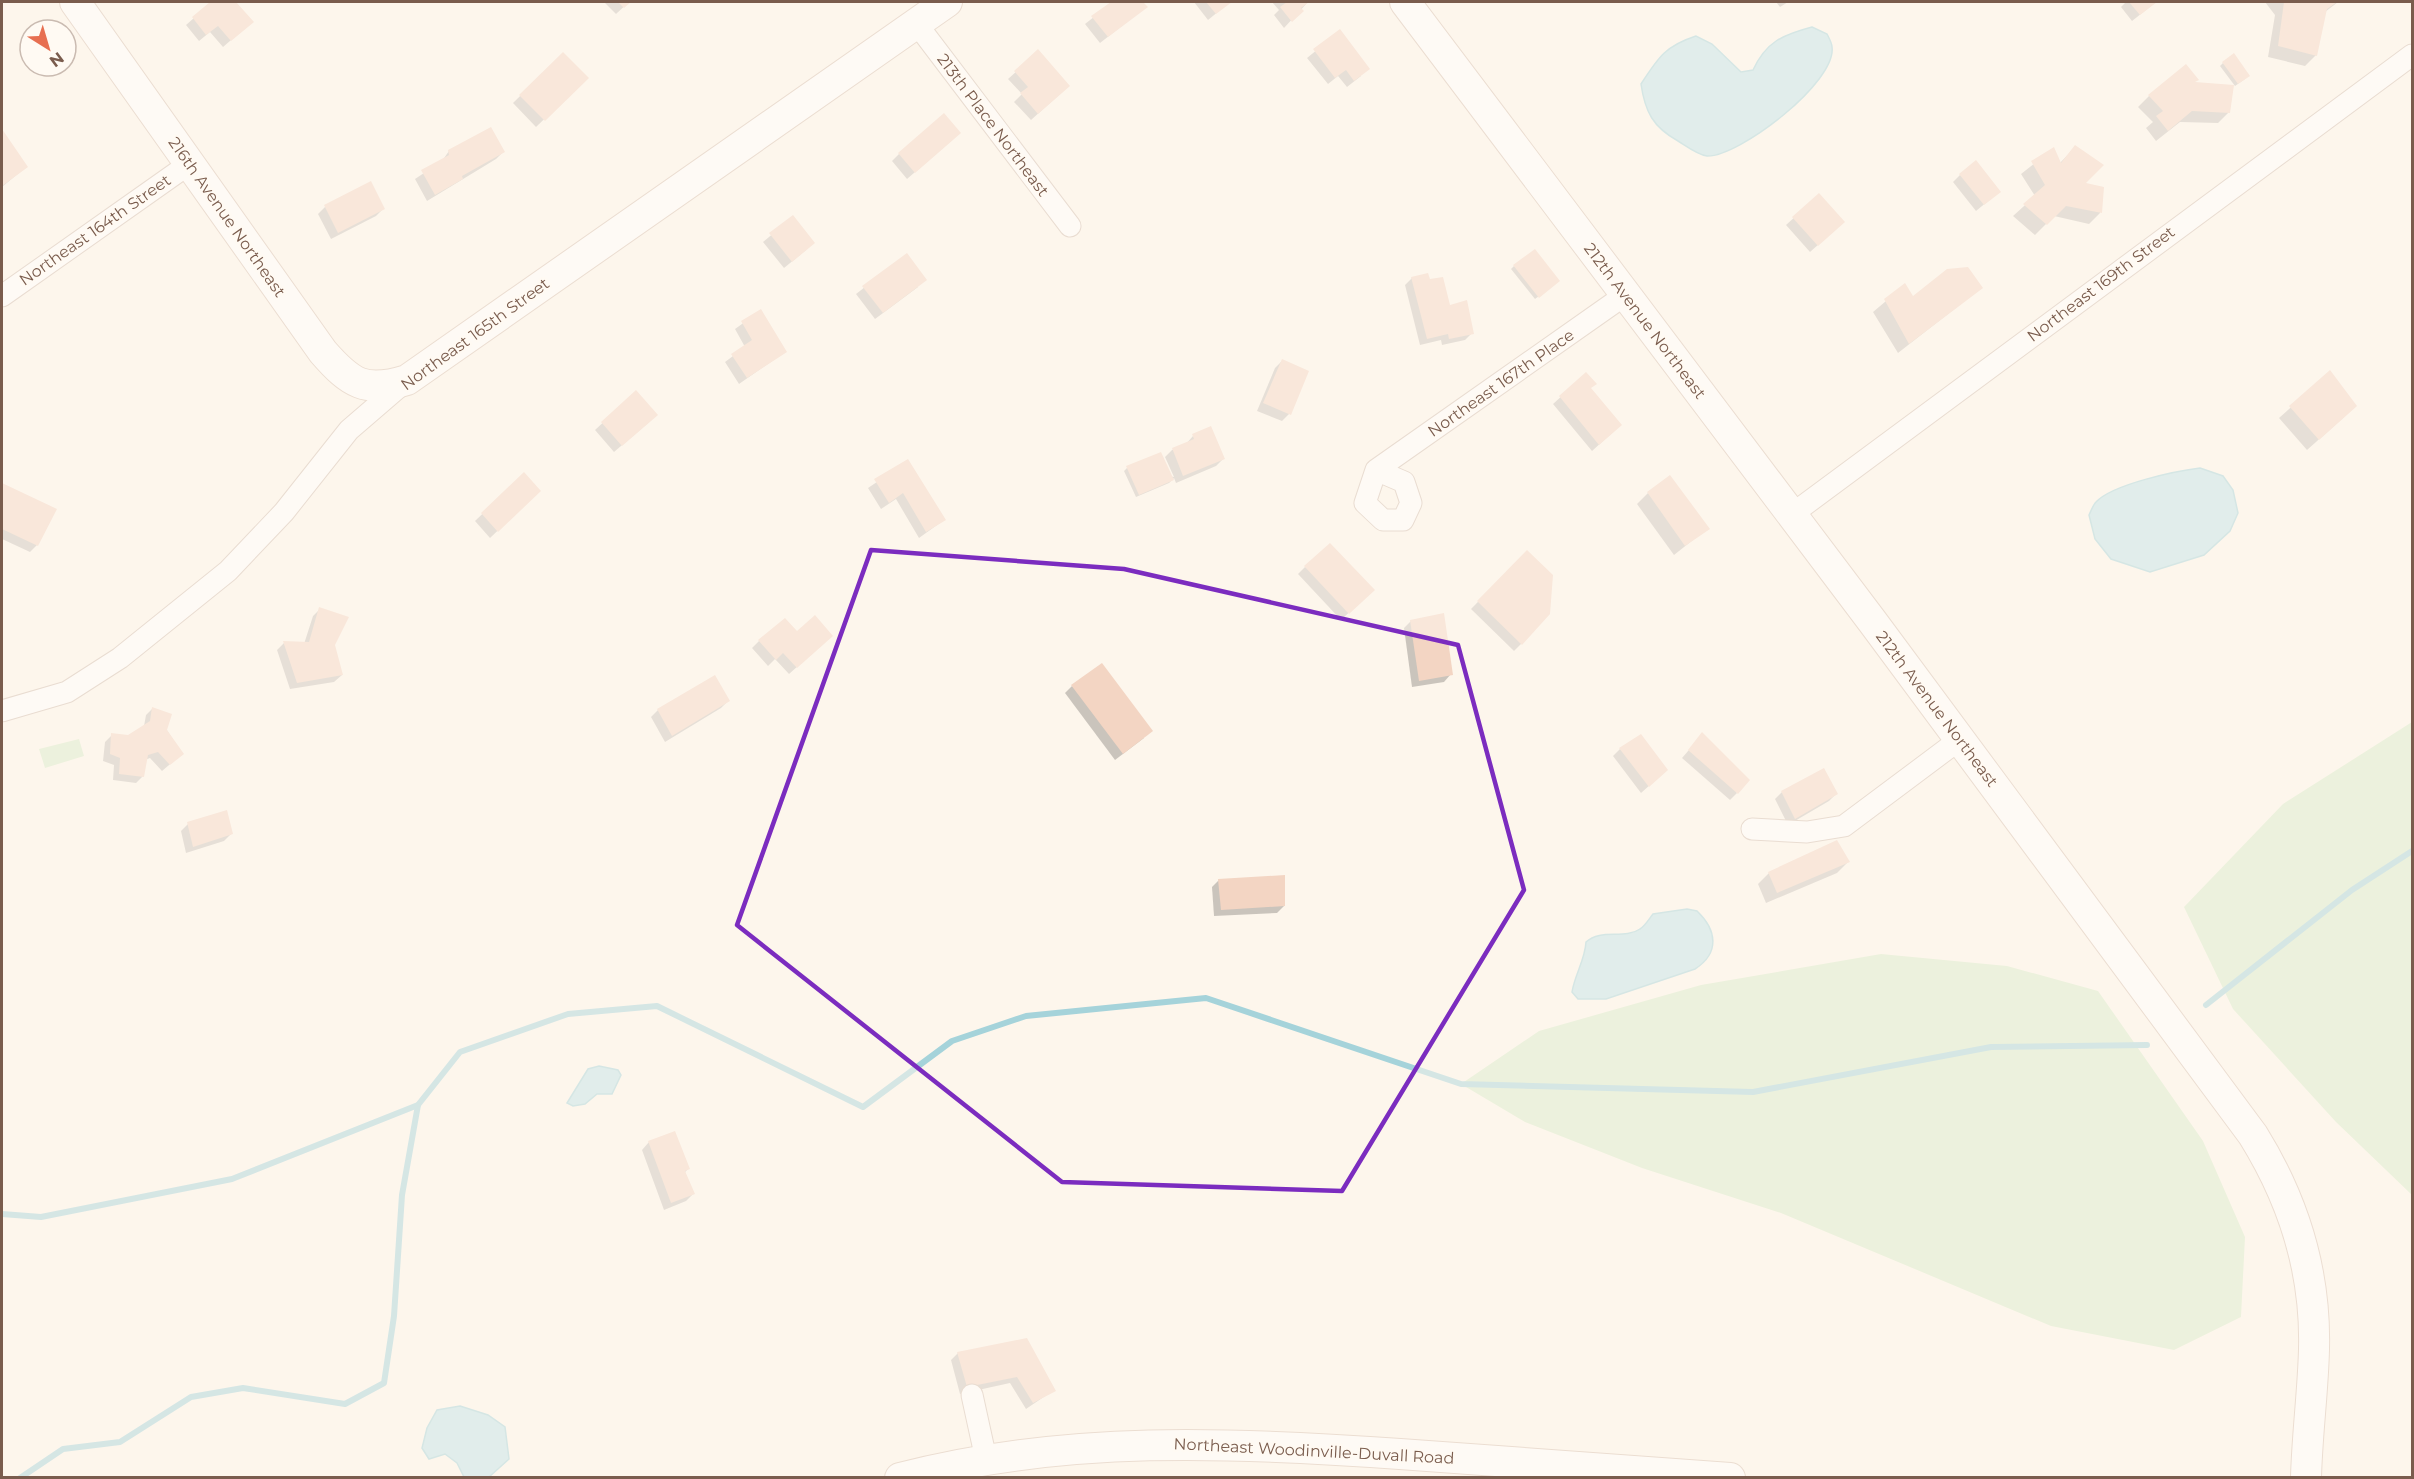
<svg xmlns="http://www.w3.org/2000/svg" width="2414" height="1479" font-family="Montserrat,sans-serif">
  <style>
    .green { fill: #d8ecc9 }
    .water { fill: #bfe3e8; stroke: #a5d3da; stroke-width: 1.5 }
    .shadow { fill: #0003 }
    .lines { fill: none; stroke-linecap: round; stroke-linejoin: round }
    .stream { stroke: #a5d3da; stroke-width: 6 }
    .building { fill: #f3d5c3 }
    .street-casing { stroke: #d1beb0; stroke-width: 23 }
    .secondary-casing { stroke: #d6c0b0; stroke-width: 32 }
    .street { stroke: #fff; stroke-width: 21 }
    .secondary { stroke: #fff; stroke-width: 30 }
    .marked { fill: none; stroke: #7b2cbf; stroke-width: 4.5; stroke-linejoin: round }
    .labels { text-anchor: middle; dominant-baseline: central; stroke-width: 5; stroke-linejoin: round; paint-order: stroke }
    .street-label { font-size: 16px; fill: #7a5c4d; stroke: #fffaf3 }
  </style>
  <rect width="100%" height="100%" fill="#fdf6ec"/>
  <!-- green -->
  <g class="green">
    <polygon points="2412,722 2412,1195 2336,1122 2233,1009 2184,907 2283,804"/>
    <polygon points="79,739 84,756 45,768 39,749"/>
    <polygon points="1881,954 2007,966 2098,991 2203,1141 2245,1237 2241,1317 2174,1350 2051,1326 1781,1213 1642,1168 1525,1122 1461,1084 1539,1031 1701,985"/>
  </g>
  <!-- water -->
  <g class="water">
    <path d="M 1812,27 L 1827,34 C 1829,38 1832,43 1832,47 C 1837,82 1739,157 1707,156 C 1698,155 1686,146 1678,141 C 1653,127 1645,112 1641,84 C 1658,58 1665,46 1696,36 L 1712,44 L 1741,72 L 1753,70 C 1766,42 1782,35 1812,27 Z"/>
    <path d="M 2200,468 L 2223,476 L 2233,490 L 2238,513 L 2230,531 L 2204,555 L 2150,572 L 2111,559 L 2095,539 L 2089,515 C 2091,511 2093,505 2096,502 C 2113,484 2176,471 2200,468 Z"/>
    <path d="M 1687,909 L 1697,911 C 1717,930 1720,953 1695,969 L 1606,999 L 1578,999 L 1572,992 C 1575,974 1585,960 1586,942 C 1601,928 1624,940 1640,929 C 1645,926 1649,919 1653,914 Z"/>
    <polygon points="599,1066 618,1070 621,1075 612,1094 597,1094 585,1104 573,1106 567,1103 588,1069"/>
    <polygon points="460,1406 488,1415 505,1427 509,1459 489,1477 464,1477 457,1463 445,1454 429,1459 422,1448 427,1428 437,1410"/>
  </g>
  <!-- shadow -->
  <g class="shadow">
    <polygon points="212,2 234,2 252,22 223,47 210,32 199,41 186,25"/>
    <polygon points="604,2 629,2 616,14"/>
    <polygon points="1113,2 1141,2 1146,7 1100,43 1085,24"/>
    <polygon points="1194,2 1230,2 1208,20"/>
    <polygon points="1272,2 1308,2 1284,28 1274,15 1279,10"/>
    <polygon points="1776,2 1788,2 1780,7"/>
    <polygon points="2126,2 2156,2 2132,21 2121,7"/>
    <polygon points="2265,2 2338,2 2325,12 2316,55 2305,66 2268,57 2275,15"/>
    <polygon points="1340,31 1361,76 1347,87 1338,76 1328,84 1307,58"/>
    <polygon points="1038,52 1061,93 1031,120 1014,102 1022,94 1008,79"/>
    <polygon points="563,54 587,78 536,127 513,103"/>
    <polygon points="2223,63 2245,79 2235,86 2220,66"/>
    <polygon points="2193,84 2229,112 2218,123 2180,122 2156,141 2146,128 2153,122 2138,107 2149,96"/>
    <polygon points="2,132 26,167 2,187"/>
    <polygon points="952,140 907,179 892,161 899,154"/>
    <polygon points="2075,147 2083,184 2102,188 2100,213 2089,224 2054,216 2035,235 2013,216 2035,196 2021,174 2053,149 2060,163"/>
    <polygon points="449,151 503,152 496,159 427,201 415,179 442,161"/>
    <polygon points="1960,175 1999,192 1976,211 1953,182"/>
    <polygon points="1819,195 1836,229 1810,252 1786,225"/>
    <polygon points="325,207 383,209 376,216 331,239 318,214"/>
    <polygon points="793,217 806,250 784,268 763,242"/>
    <polygon points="906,255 918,287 875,319 856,294"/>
    <polygon points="1514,266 1555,284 1535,299 1511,269"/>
    <polygon points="1412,278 1448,307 1472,333 1465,340 1442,345 1441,340 1420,345 1405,285"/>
    <polygon points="1905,285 1913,299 1981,288 1898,353 1873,312"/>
    <polygon points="760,311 785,352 739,384 725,362 745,347 735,329"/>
    <polygon points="1282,361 1307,372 1289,414 1282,421 1257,411 1275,368"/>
    <polygon points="2330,372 2344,417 2307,450 2279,418"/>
    <polygon points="1586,374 1590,389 1613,432 1592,451 1553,404"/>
    <polygon points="636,392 649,422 614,452 595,430"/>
    <polygon points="1211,428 1223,459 1216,466 1176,483 1174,478 1169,483 1136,497 1124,471 1127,468 1174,477 1165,457 1172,450 1186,444 1193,436"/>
    <polygon points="908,461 944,520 919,538 896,499 881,509 868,488"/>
    <polygon points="524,474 532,498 490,538 475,521"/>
    <polygon points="2,485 55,509 37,545 30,552 2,539"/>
    <polygon points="1648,493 1708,528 1674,555 1637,504"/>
    <polygon points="1527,552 1521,644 1514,651 1471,609"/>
    <polygon points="1305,567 1373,590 1341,620 1298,574"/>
    <polygon points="320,609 342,675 334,682 290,689 277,650 284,643 304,644 313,616"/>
    <polygon points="1411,621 1451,674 1444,682 1412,687 1404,628"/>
    <polygon points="797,634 824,643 789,674 775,659 768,666 752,648 759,641"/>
    <polygon points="714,677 728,701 721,708 665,742 651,717 658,710"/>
    <polygon points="1072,686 1144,738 1115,760 1065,693"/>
    <polygon points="153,708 182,754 162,771 150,758 145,760 143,776 136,783 113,780 114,765 103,761 105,742 112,735 128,737 144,726 146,715"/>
    <polygon points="1702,735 1737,793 1730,800 1682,758"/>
    <polygon points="1620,749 1659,777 1641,793 1613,756"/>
    <polygon points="1782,792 1836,794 1829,801 1788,825 1775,799"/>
    <polygon points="188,824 231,834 224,841 186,853 181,831"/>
    <polygon points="1848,862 1837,873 1766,903 1758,884 1769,873"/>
    <polygon points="1219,880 1284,906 1277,913 1214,916 1212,887"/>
    <polygon points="649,1142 688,1169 685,1172 693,1194 686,1201 664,1210 642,1150"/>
    <polygon points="958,1353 1054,1390 1026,1409 1010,1383 960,1394 951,1360"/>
  </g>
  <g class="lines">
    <!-- stream -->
    <g class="stream">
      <polyline points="2206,1005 2352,890 2412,851"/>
      <polyline points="2,1214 41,1217 232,1179 418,1105 460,1052 568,1014 657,1006 863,1107 952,1041 1026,1016 1206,998 1461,1084 1753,1092 1991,1047 2147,1045"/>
      <polyline points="20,1478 63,1449 120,1442 191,1397 243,1388 345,1404 384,1383 394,1316 402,1195 418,1105"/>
    </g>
  </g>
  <!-- building -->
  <g class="building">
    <polygon points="210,2 236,2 254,22 231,41 218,26 206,35 192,17"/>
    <polygon points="618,2 631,2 624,8"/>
    <polygon points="1111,2 1143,2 1148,7 1108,37 1091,16"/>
    <polygon points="1206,2 1232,2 1216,14"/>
    <polygon points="1287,2 1309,2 1301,8 1304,11 1292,22 1280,7"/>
    <polygon points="2129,2 2157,2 2140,15"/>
    <polygon points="2284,2 2337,2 2327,9 2317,56 2278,46"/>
    <polygon points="1340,29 1370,69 1354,81 1346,70 1335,78 1313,49"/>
    <polygon points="1038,49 1070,86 1038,114 1020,93 1028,87 1014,71"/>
    <polygon points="563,52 589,78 545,121 519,95"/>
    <polygon points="2234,53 2250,76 2238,84 2222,62"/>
    <polygon points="2186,64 2199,80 2195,82 2234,85 2230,113 2192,111 2168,131 2156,116 2163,111 2148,95"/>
    <polygon points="944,113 961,133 915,173 898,153"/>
    <polygon points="491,127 505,152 462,176 463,179 435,195 421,170 449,155 448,150"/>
    <polygon points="2,129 28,167 2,186"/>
    <polygon points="2075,145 2104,165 2086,183 2104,187 2102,213 2066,206 2047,225 2023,204 2045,185 2031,161 2054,147 2061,163"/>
    <polygon points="1976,160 2001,192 1984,205 1959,174"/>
    <polygon points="371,181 385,209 338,233 324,205"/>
    <polygon points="1819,193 1845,222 1818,246 1792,217"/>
    <polygon points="793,215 815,243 792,262 769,233"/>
    <polygon points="1535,249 1560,281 1539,298 1513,265"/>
    <polygon points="907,253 927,280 883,313 862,286"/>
    <polygon points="1968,267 1983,288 1909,344 1884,299 1905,283 1913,296 1947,269"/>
    <polygon points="1428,273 1430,279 1443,277 1450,305 1467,300 1474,334 1449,339 1448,334 1427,339 1411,277"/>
    <polygon points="761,309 787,352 747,378 731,354 752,340 741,321"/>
    <polygon points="1282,359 1309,371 1291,415 1263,403"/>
    <polygon points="2330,370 2357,406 2319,440 2289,406"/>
    <polygon points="1586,372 1597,384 1591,388 1622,425 1599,445 1559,396"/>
    <polygon points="636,390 658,415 622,446 601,422"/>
    <polygon points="1211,426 1225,459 1183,476 1172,448 1194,439 1192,434"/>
    <polygon points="1161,452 1174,480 1139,495 1126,466"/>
    <polygon points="908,459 946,520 926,532 903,493 889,503 874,479"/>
    <polygon points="524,472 541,491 498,532 481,513"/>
    <polygon points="1670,475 1710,529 1685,546 1647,492"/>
    <polygon points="2,483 57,509 38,546 2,529"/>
    <polygon points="1330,543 1375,590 1349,614 1304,566"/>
    <polygon points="1527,550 1553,575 1550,614 1522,645 1477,601"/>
    <polygon points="319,607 349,617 335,645 343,675 297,683 283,641 309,642"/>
    <polygon points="1444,613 1453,675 1419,681 1410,620"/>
    <polygon points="815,615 833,636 797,668 783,653 776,660 758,640 785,618 797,631"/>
    <polygon points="1102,663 1153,731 1123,754 1071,685"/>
    <polygon points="715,675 730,701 672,736 657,709"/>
    <polygon points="152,707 172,714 167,730 184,754 170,765 158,752 148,755 144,777 119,774 120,758 110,754 111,733 128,735 150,721"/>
    <polygon points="1702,732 1750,780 1738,794 1688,750"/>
    <polygon points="1641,734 1668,770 1649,787 1619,748"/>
    <polygon points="1824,768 1838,794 1795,819 1781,791"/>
    <polygon points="227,810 233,834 193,847 187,822"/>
    <polygon points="1837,840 1850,862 1777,893 1768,872"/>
    <polygon points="1285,875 1285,906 1221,910 1218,879"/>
    <polygon points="675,1131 690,1169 685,1171 695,1194 671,1203 648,1141"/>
    <polygon points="1027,1338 1056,1391 1033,1403 1017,1377 967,1387 957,1352"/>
  </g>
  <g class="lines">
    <defs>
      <g id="street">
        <polyline points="916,23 1070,226"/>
        <polyline points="2,296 189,164"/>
        <polyline points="1376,470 1404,482 1411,503 1403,520 1383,520 1365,503 1376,470 1625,295"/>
        <polyline points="1791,515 2412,55"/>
        <polyline points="2,711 67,692 120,658 228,571 284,512 349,430 407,380"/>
        <polyline points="1752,829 1807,832 1844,826 1959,740"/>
        <polyline points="972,1395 986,1459"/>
      </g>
      <g id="secondary">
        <path d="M 75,2 L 323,352 C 351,384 365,393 407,380 L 947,2"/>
        <path d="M 1405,2 L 1872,621 L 2253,1135 C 2294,1201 2316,1271 2314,1349 C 2313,1392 2307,1435 2306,1478"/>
        <path d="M 900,1478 C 1065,1435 1233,1442 1400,1454 C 1510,1461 1620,1469 1730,1478"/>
      </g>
    </defs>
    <!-- street casing -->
    <use href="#street" class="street-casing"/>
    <!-- secondary casing -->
    <use href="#secondary" class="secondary-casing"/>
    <!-- street -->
    <use href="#street" class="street"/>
    <!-- secondary -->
    <use href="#secondary" class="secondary"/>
  </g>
  <!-- marked area -->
  <path d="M0 0H2414V1479H0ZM 871,550 L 1124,569 L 1458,645 L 1524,890 L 1342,1191 L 1062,1182 L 737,925 Z" fill="#fdf6ec" fill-opacity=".55" fill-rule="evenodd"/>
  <path class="marked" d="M 871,550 L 1124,569 L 1458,645 L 1524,890 L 1342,1191 L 1062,1182 L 737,925 Z"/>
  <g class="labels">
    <!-- street labels -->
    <g class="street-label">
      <text transform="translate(993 125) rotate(53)">213th Place Northeast</text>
      <text transform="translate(227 217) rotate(55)">216th Avenue Northeast</text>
      <text transform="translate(95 230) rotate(-35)">Northeast 164th Street</text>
      <text transform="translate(2101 284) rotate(-37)">Northeast 169th Street</text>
      <text transform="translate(1645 321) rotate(53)">212th Avenue Northeast</text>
      <text transform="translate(475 334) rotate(-36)">Northeast 165th Street</text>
      <text transform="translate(1501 383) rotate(-35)">Northeast 167th Place</text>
      <text transform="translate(1937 709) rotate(53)">212th Avenue Northeast</text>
      <text transform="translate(1314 1451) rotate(3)">Northeast Woodinville-Duvall Road</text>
    </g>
  </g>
  <!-- border -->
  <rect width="2414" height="1479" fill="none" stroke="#7a5c4d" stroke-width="6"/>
  <!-- north arrow -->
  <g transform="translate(48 48) rotate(143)"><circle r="28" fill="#fffaf3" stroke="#cabbb1" stroke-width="1.5"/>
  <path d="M0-4.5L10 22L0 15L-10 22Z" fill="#e76f51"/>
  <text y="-9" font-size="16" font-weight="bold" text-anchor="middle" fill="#7a5c4d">N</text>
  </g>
</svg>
